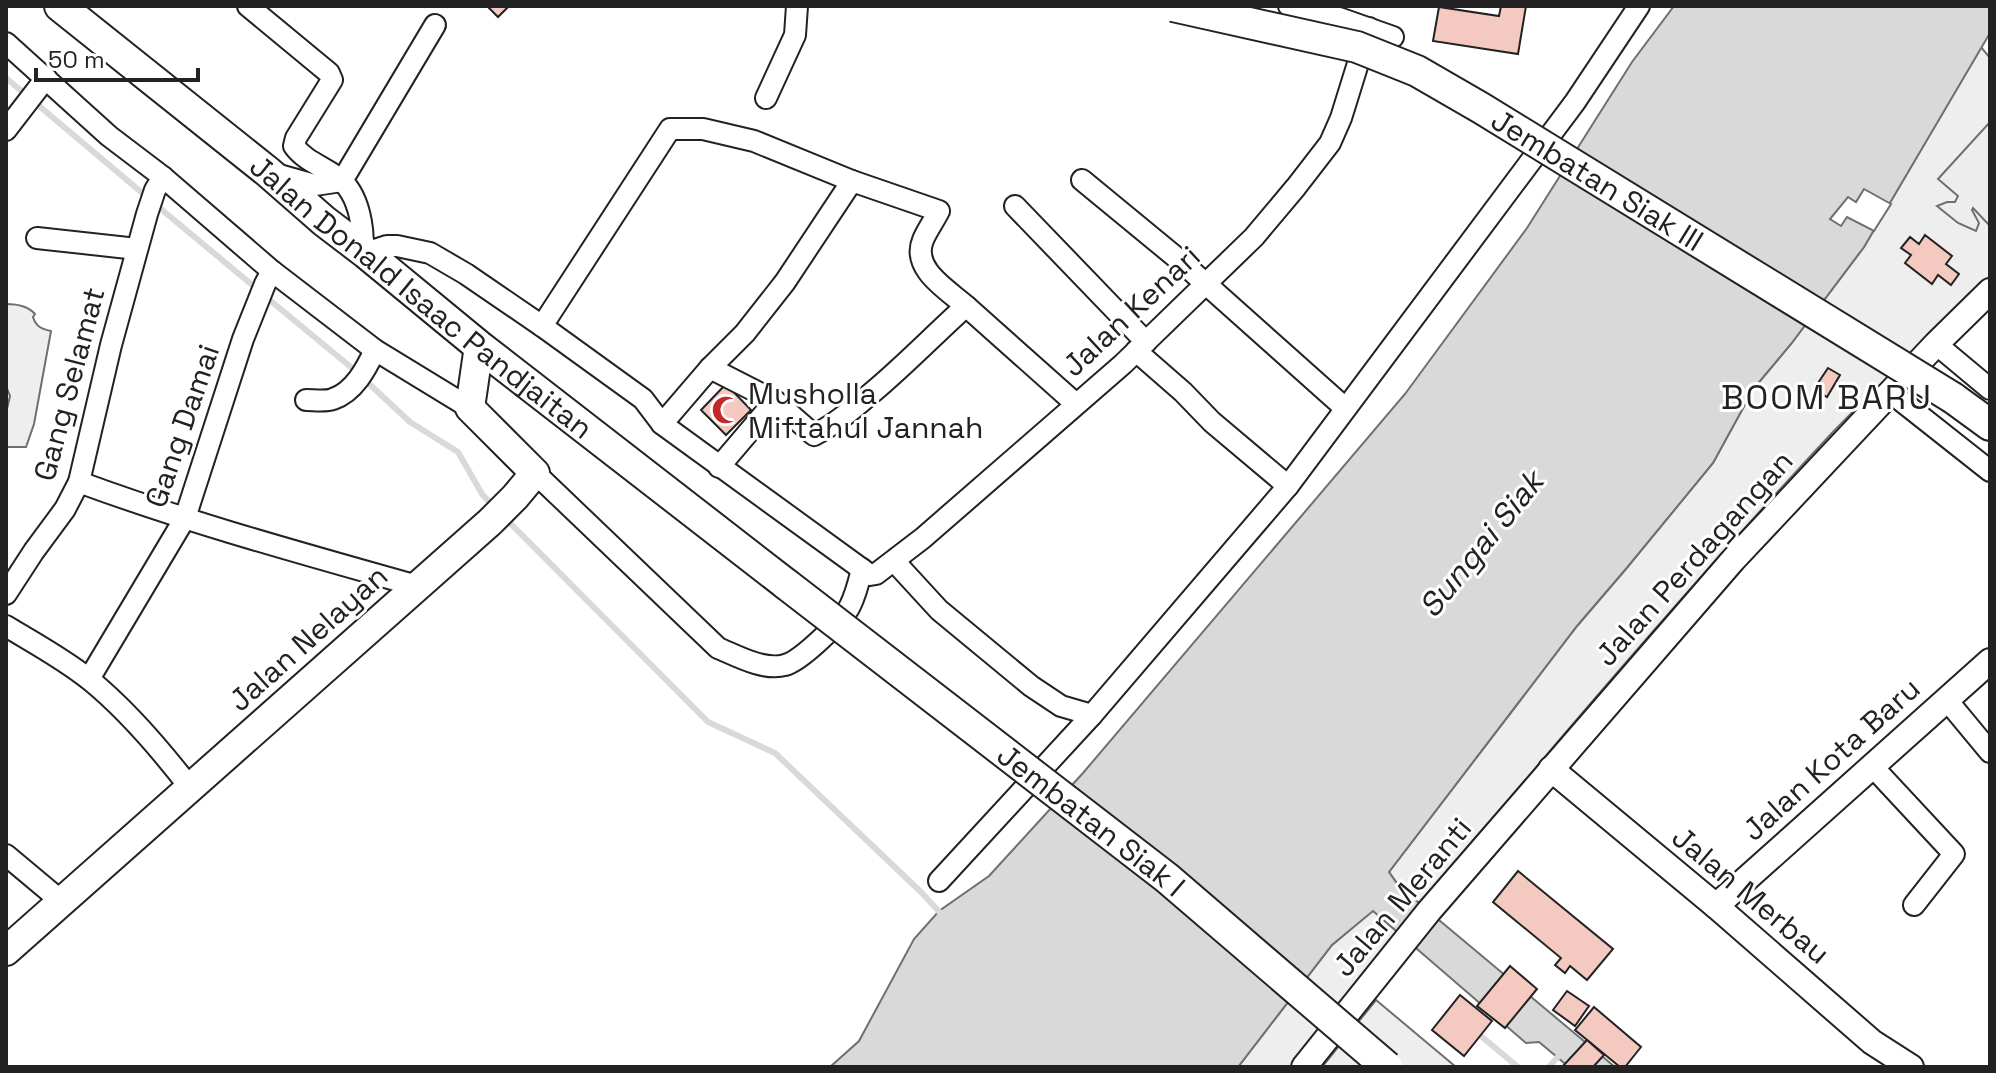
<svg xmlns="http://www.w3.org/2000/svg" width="1996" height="1073" font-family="'Space Grotesk',sans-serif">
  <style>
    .green { fill: #eee; stroke: #6f6f6f; stroke-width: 2 }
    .parking { fill: #ededed; stroke: #6f6f6f; stroke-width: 2 }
    .water { fill: #d9d9d9; stroke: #6f6f6f; stroke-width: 2 }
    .pier { fill: #fff; stroke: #6f6f6f; stroke-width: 2 }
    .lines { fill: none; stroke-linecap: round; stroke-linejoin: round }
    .stream { stroke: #d9d9d9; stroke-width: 6 }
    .building { fill: #f3c9c0; stroke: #222; stroke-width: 2 }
    .minor-casing { stroke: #222; stroke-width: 24 }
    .tertiary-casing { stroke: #222; stroke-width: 28 }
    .secondary-casing { stroke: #222; stroke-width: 32 }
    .primary-casing { stroke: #222; stroke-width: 34 }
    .minor { stroke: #fff; stroke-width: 20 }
    .tertiary { stroke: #fff; stroke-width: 24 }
    .secondary { stroke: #fff; stroke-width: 28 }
    .primary { stroke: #fff; stroke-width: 30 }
    .primary-bridge-casing { stroke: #222; stroke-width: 34; stroke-linecap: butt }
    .primary-bridge { stroke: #fff; stroke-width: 30 }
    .labels { text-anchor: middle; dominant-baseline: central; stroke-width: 6; stroke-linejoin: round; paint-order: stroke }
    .street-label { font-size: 30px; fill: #222; stroke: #fff }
    .poi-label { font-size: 30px; fill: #222; stroke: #fff; text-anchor: start }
    .water-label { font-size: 32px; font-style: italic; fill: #222; stroke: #fff }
    .quarter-label { font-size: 34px; letter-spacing: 2px; fill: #222; stroke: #fff }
  </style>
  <rect width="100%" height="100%" fill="#fff"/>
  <!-- green -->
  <g class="green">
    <path d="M 1981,47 L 1990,58 L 1990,276 C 1966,298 1945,322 1922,345 C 1892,375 1860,403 1831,434 C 1689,586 1553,745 1421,905 L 1396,882 L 1389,872 L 1577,626 L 1625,570 L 1713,463 L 1754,388 L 1791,344 L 1864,247 Z"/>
    <path d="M 6,304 C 16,304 28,306 35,314 L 33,317 C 36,327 42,329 51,331 L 34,424 L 26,447 L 6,447 L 6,413 L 10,396 L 6,386 Z"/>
    <polygon points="1373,910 1400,934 1292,1067 1238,1067 1332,945"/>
    <polygon points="1376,1000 1456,1067 1322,1067"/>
  </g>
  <!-- parking -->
  <polygon class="parking" points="1990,122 1990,226 1973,208 1972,210 1979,223 1976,231 1958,223 1937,206 1947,202 1955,202 1958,196 1938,179"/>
  <!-- water -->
  <polygon class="water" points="1674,6 1990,6 1990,33 1864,247 1791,344 1754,388 1713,463 1625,570 1577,626 1389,872 1396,882 1421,905 1615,1067 1569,1067 1539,1042 1526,1043 1373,911 1332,945 1238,1067 830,1067 859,1041 914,939 939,911 989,876 1083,773 1405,394 1527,228 1632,62"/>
  <!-- pier -->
  <polygon class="pier" points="1864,189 1891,204 1874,231 1847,217 1841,226 1830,219 1848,197 1856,202"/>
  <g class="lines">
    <!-- stream -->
    <g class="stream">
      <polyline points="6,78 147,197"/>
      <polyline points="155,204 257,289"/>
      <polyline points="266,297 352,368 410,422 458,452 482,494 493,506"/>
      <polyline points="504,517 708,722 775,753 922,893 943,916"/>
      <polyline points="1475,1031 1518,1067"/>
      <polyline points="1549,1067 1562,1052"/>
    </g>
  </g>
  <!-- building -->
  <g class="building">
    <polygon points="487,6 509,6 498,17"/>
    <polygon points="1501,6 1526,6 1518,54 1433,41 1439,7 1499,16"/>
    <polygon points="1925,235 1952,256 1946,264 1959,274 1951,285 1938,275 1932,284 1905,263 1911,255 1901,248 1910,237 1919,244"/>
    <polygon points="1828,368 1840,375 1827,397 1814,389"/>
    <polygon points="726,384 751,410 726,435 701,410"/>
    <polygon points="1518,871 1613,949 1587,980 1570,966 1565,973 1555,965 1561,958 1493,902"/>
    <polygon points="1510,966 1537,989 1505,1028 1477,1006"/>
    <polygon points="1567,991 1589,1006 1575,1026 1553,1010"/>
    <polygon points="1460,995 1492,1021 1464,1056 1432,1030"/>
    <polygon points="1594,1007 1641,1047 1625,1067 1620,1067 1575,1030"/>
    <polygon points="1587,1040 1604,1055 1593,1067 1562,1067"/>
  </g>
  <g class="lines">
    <defs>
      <g id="minor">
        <path d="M 248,6 L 329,73 L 332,80 L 296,138 L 294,146 C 307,164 330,168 344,183 C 356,196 360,212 362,229 C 363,238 362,245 366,253 L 387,246 L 397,246 L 430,253 L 466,274 L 542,326 L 643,399 L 662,424 L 870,575 L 876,574 L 923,538 L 1123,364 L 1254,237 L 1296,187 L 1330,143 L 1341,118 L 1369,28"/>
        <polyline points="1289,6 1339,18 1393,37"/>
        <polyline points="6,43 109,136 163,177 272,271 375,350 470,408"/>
        <polyline points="766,98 795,35 797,6"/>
        <polyline points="6,130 46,78"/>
        <polyline points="276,174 315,185 342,181"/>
        <polyline points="1082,180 1178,259 1345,408"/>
        <polyline points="342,181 435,25"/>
        <polyline points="1015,206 1146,342"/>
        <polyline points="37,238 137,249"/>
        <path d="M 542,326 L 670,129 L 703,129 L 754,141 L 852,181 L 939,211 C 934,221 927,230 923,240 C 911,269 948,290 966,306"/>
        <polyline points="1936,344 1990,389"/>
        <polyline points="1136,351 1183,392 1212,422 1288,486"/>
        <path d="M 710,368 L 775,401 L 814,435 C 836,424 855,407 874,391 C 906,364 935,334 966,306 L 1076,404"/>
        <polyline points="1890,392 1990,471"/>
        <path d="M 306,400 C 314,400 325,402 333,399 C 354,392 366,369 375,350"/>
        <polyline points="662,424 710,368 745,333 785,282 852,181"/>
        <polyline points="719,467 775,401"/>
        <path d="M 535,473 L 718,648 C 737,656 764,671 785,665 C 801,661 843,620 850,606 C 856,594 859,581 862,569"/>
        <path d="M 79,482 C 190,523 304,554 417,586"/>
        <polyline points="894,561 939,610 1031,686 1061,706 1092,715 1288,486 1575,102 1639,6"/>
        <polyline points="6,594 34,551 65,509 79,482 111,345 147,214 155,190 163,177"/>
        <path d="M 6,626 C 34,643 64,659 90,680 C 128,711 161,750 191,789"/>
        <polyline points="89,679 185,518 243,339 265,284 272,271"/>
        <polyline points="1946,699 1990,752"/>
        <polyline points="1873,767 1954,854 1914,905"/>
        <polyline points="6,855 61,901"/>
        <polyline points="939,881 1092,715"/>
      </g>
      <g id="tertiary">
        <polyline points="1551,769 1716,906 1872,1042 1911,1067"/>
        <polyline points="1716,906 1990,661"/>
        <polyline points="1304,1067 1429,911 1733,560 1936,344 1990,291"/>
      </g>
      <polyline id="secondary" points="6,951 490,522 515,497 535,473 470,408 479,346"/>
      <g id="primary">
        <path id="s1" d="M 60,6 L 268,172 L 324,221 L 366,253 L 479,346 L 786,584"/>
        <polyline points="1953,398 1990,425"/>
      </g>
    </defs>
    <!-- minor casing -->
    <use href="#minor" class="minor-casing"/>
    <!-- tertiary casing -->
    <use href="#tertiary" class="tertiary-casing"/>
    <!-- secondary casing -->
    <use href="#secondary" class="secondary-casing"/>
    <!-- primary casing -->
    <use href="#primary" class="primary-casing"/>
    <!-- minor -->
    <use href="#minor" class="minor"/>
    <!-- tertiary -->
    <use href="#tertiary" class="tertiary"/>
    <!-- secondary -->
    <use href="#secondary" class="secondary"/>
    <!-- primary -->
    <use href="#primary" class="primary"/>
    <defs>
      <g id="primary-bridge">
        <path id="s2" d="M 1173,6 L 1357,47 L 1417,71 L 1481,108 L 1953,398"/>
        <path id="s3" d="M 786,584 L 1167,878 L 1387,1067"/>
      </g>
    </defs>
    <!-- primary-bridge casing -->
    <use href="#primary-bridge" class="primary-bridge-casing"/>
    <!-- primary-bridge -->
    <use href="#primary-bridge" class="primary-bridge"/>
  </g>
  <!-- icons -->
  <defs>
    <symbol id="mosque-bare" viewBox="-9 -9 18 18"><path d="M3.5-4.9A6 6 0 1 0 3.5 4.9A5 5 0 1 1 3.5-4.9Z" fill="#c62828" stroke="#fff" stroke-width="2.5" paint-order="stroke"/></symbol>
  </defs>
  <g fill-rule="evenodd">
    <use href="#mosque-bare" x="706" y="390" width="40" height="40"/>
  </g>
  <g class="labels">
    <!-- street labels -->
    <g class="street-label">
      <text stroke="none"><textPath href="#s2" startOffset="464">Jembatan Siak III</textPath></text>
      <text stroke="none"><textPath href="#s1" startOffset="464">Jalan Donald Isaac Pandjaitan</textPath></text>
      <text transform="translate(1131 311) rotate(-43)">Jalan Kenari</text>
      <text transform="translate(69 384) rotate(-75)">Gang Selamat</text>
      <text transform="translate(182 426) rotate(-71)">Gang Damai</text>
      <text transform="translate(1694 558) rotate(-48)">Jalan Perdagangan</text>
      <text transform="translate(308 638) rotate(-42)">Jalan Nelayan</text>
      <text transform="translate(1831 759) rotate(-42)">Jalan Kota Baru</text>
      <text stroke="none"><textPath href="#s3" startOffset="386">Jembatan Siak I</textPath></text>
      <text transform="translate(1751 895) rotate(40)">Jalan Merbau</text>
      <text transform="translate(1402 897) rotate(-50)">Jalan Meranti</text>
    </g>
    <!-- poi labels -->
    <g class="poi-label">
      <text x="748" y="393">Musholla<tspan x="748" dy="34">Miftahul Jannah</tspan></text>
    </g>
    <!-- water labels -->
    <g class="water-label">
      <text transform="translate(1481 544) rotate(-51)">Sungai Siak</text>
    </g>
    <!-- quarter labels -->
    <g class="quarter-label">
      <text x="1827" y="397">BOOM BARU</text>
    </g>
  </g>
  <!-- border -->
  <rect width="1996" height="1073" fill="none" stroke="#222222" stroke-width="16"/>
  <!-- scale -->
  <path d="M36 68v12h162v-12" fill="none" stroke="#222222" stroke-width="4"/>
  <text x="48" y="68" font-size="24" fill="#222222" stroke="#ffffff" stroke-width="6" paint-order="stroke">50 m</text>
</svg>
